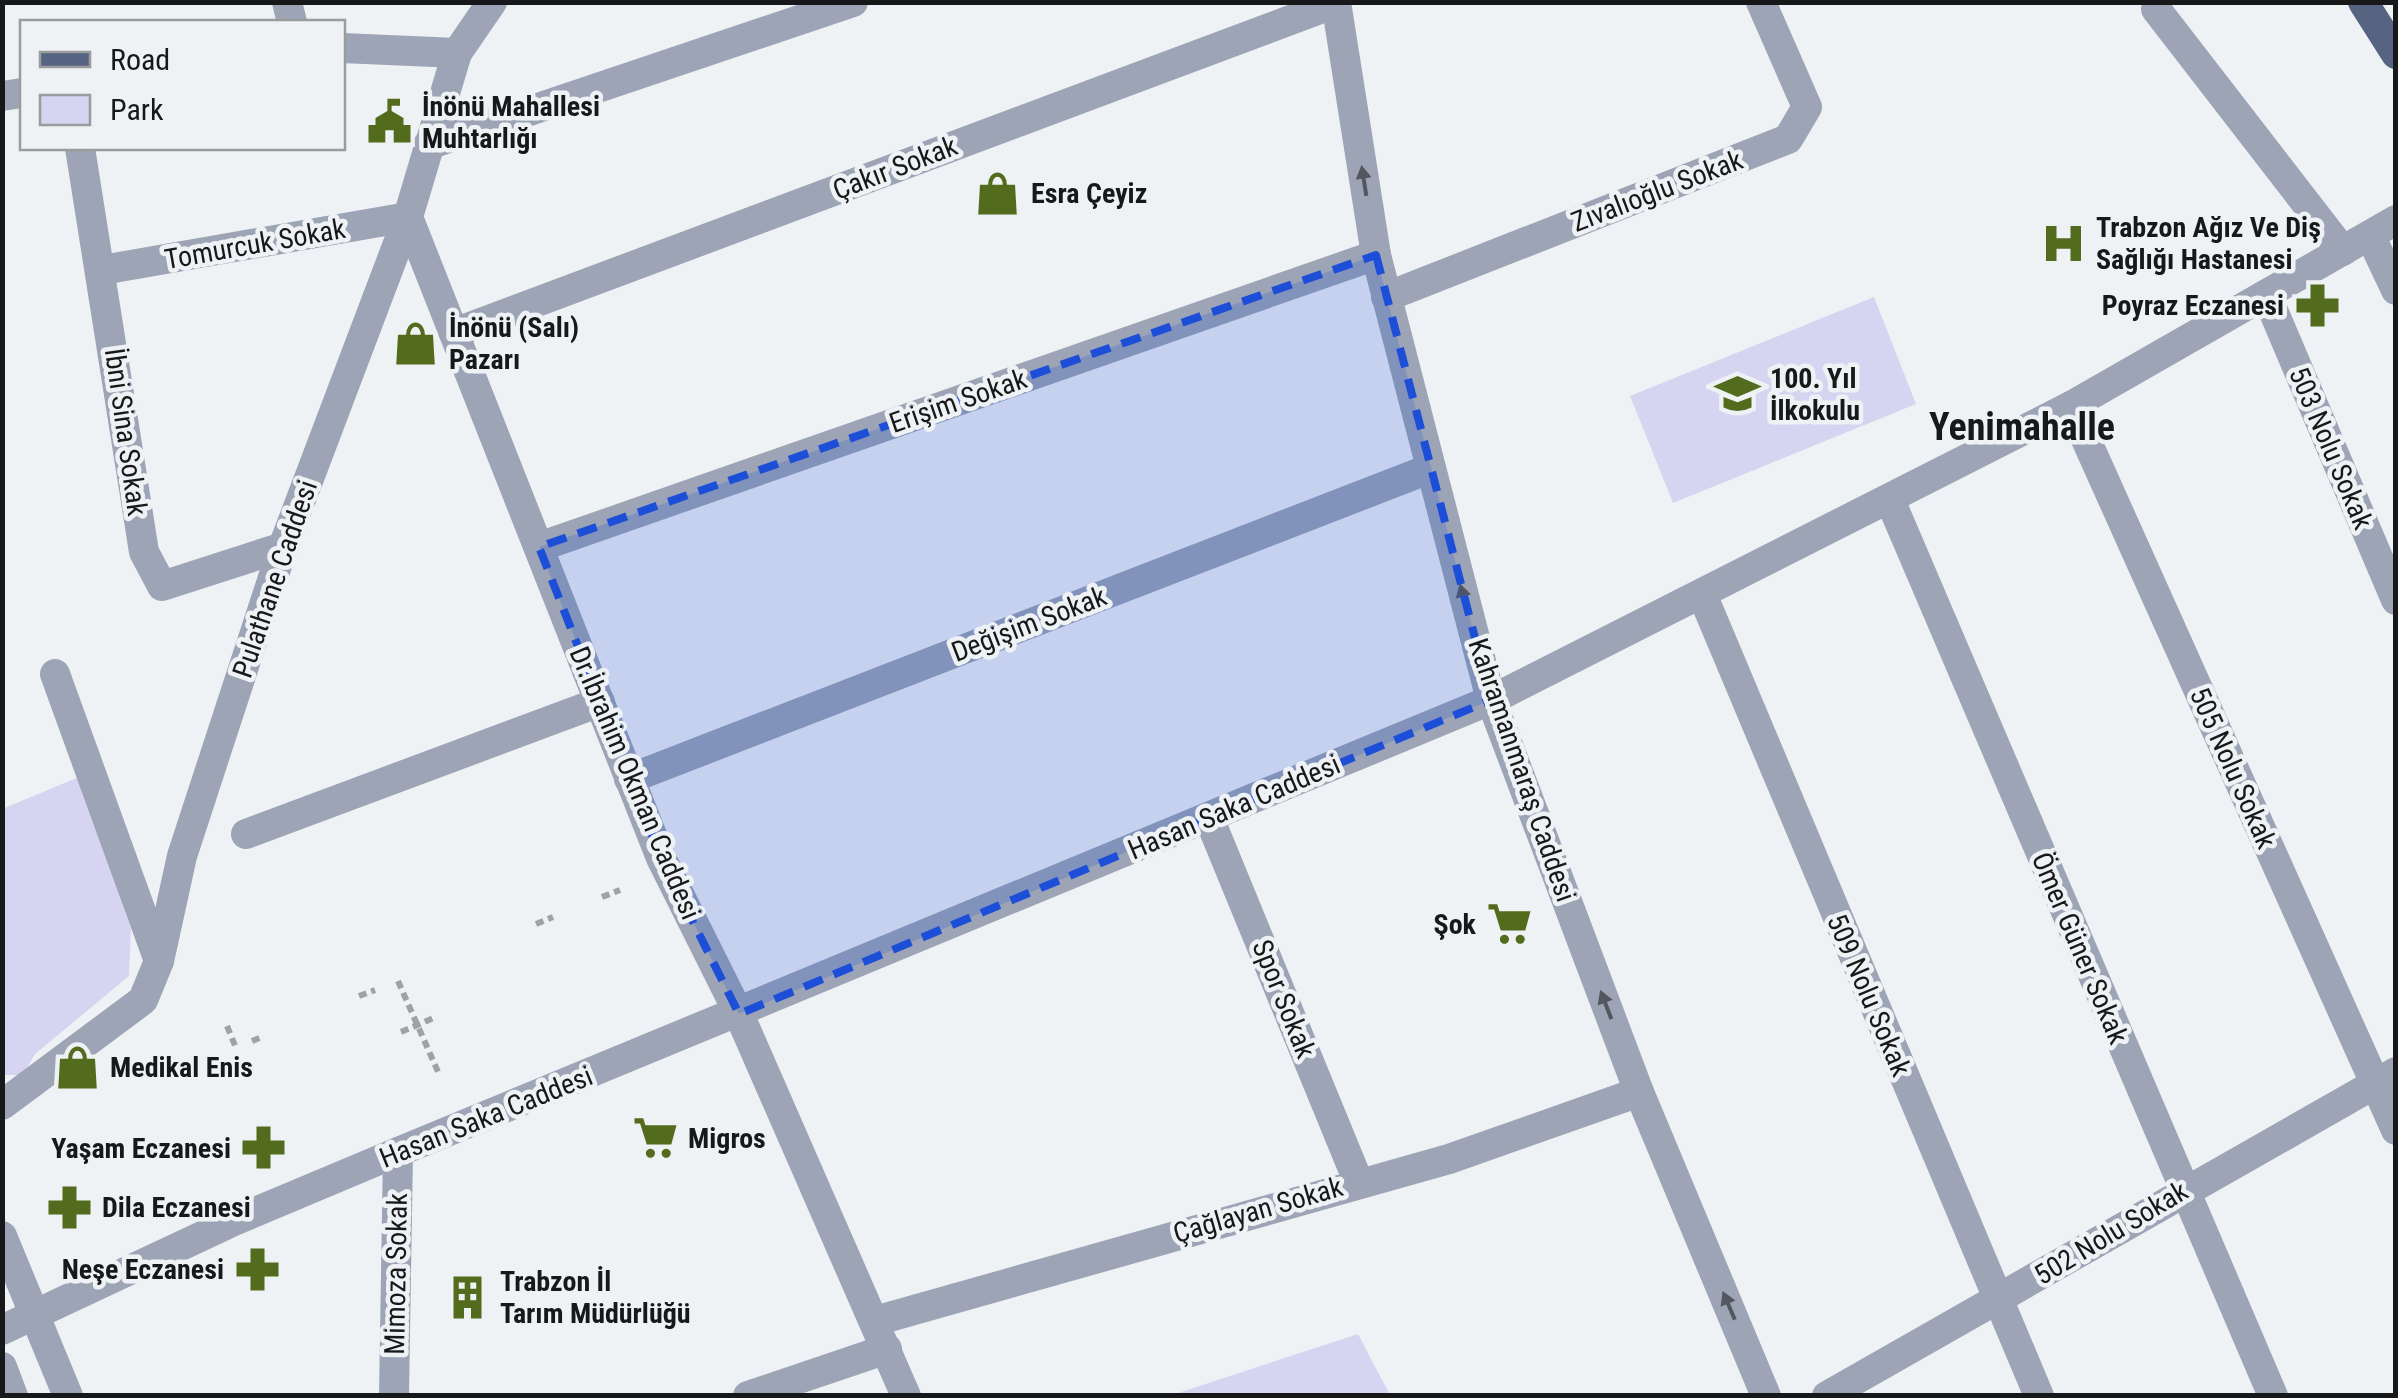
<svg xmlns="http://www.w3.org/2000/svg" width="2398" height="1398" font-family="'Roboto Condensed',sans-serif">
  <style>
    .green { fill: #d6d4f0 }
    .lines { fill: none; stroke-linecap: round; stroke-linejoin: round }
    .path { stroke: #9fa2a4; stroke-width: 6; stroke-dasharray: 8 5; stroke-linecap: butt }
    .minor { stroke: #9ca4b5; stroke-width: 30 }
    .major { stroke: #566481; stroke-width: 30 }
    .oneway { fill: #53575f }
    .marked { fill: #1d4ed8; fill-opacity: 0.2; stroke: #1d4ed8; stroke-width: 8; stroke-dasharray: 20 12; stroke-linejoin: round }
    .labels { text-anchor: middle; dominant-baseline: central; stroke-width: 9; stroke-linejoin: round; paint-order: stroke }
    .poi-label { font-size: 28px; font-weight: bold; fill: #171819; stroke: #eff2f5; text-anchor: start }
    .street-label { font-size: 28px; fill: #171819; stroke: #eff2f5 }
    .district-label { font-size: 38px; font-weight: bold; fill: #171819; stroke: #eff2f5 }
  </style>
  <rect width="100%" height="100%" fill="#eff2f5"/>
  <!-- green -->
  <g class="green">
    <polygon points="1874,297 1916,404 1673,503 1630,396"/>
    <polygon points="79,777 131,929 129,976 35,1054 23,1075 3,1075 2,809"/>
    <polygon points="1358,1334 1390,1395 1172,1395"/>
  </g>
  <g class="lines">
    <!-- path -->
    <g class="path">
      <polyline points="602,897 620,890"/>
      <polyline points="536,924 553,917"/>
      <polyline points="398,981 439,1074"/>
      <polyline points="359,996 375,990"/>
      <polyline points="227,1026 236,1048"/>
      <polyline points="401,1032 436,1017"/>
      <polyline points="252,1041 262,1037"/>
    </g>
    <!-- minor -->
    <g class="minor">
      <polyline points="287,2 292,22"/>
      <polyline points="1336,2 1376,255 1491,700 1639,1092 1766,1396"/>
      <polyline points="2156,9 2343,251"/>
      <polyline points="342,48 457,53"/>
      <polyline points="2,96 22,93"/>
      <polyline points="428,145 853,2"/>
      <polyline points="80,148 144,552 162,586 283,547"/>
      <polyline points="2370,235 2396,290"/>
      <polyline points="102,270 408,217 661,858 739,1014 906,1396"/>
      <polyline points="2267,296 2396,600"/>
      <polyline points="1386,297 1788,139 1807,107 1761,2"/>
      <polyline points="454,333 1336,3"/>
      <polyline points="2071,406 2396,1130"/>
      <polyline points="1890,500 2273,1396"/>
      <polyline points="539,547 1376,255"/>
      <polyline points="1702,594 2039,1396"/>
      <polyline points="55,674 159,961"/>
      <polyline points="629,779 1429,469"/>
      <polyline points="1209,818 1358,1181"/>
      <polyline points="246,834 600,702"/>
      <polyline points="2,1105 143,1000 159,961 182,856 283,547 408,217 457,53 492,2"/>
      <polyline points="2,1236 68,1396"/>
      <polyline points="875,1321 1449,1159 1639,1092"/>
      <polyline points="2,1330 234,1221 398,1152 1491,700 2071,406 2396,220"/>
      <polyline points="2,1367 13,1396"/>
      <polyline points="394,1396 398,1152"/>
      <polyline points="748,1396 887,1349"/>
      <polyline points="1827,1396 2396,1072"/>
    </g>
    <!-- major -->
    <polyline class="major" points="2363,2 2396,54"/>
  </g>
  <!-- one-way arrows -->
  <defs><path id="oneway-solid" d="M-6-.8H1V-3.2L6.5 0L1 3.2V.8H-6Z" transform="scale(2.5)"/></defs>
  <g class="oneway">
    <use href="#oneway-solid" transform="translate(1364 181) rotate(-99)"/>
    <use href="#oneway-solid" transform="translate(1464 599) rotate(-105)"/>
    <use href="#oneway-solid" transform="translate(1606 1005) rotate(-111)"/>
    <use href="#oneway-solid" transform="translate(1729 1306) rotate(-113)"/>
  </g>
  <!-- marked area -->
  <path class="marked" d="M 1376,255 L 1491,700 L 739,1014 L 661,858 L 539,547 Z"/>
  <!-- icons -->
  <defs>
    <symbol id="civic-bare" viewBox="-9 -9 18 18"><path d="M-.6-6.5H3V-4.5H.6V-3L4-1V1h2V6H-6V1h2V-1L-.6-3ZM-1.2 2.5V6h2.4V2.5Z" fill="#526b1d" stroke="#eff2f5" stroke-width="2.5" paint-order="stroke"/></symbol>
    <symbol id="shop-bare" viewBox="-9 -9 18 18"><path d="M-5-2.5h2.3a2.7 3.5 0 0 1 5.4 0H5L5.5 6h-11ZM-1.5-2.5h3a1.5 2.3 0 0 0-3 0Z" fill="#526b1d" stroke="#eff2f5" stroke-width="2.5" paint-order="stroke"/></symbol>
    <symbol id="hospital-bare" viewBox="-9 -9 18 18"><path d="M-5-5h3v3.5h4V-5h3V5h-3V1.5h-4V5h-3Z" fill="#526b1d" stroke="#eff2f5" stroke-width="2.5" paint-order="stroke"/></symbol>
    <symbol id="pharmacy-bare" viewBox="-9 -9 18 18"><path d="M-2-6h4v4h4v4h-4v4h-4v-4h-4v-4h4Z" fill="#526b1d" stroke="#eff2f5" stroke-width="2.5" paint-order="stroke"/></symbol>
    <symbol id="school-bare" viewBox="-9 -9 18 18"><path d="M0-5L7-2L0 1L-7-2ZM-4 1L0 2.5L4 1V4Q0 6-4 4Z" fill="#526b1d" stroke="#eff2f5" stroke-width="2.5" paint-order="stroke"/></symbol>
    <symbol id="supermarket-bare" viewBox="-9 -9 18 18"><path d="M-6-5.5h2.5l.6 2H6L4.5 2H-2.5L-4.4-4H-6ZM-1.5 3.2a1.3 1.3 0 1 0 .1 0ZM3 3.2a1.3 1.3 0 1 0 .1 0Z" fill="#526b1d" stroke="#eff2f5" stroke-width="2.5" paint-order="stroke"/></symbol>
    <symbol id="building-bare" viewBox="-9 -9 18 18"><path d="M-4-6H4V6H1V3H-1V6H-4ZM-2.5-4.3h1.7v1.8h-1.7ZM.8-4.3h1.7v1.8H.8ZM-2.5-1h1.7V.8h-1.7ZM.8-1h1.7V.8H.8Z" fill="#526b1d" stroke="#eff2f5" stroke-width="2.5" paint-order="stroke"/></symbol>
  </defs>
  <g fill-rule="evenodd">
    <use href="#civic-bare" x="358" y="90" width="63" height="63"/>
    <use href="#shop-bare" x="966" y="162" width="63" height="63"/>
    <use href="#hospital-bare" x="2032" y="212" width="63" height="63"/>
    <use href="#pharmacy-bare" x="2286" y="274" width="63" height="63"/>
    <use href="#shop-bare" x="384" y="312" width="63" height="63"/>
    <use href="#school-bare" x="1706" y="362" width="63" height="63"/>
    <use href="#supermarket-bare" x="1478" y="892" width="63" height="63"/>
    <use href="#shop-bare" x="46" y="1036" width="63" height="63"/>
    <use href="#supermarket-bare" x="624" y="1106" width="63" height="63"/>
    <use href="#pharmacy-bare" x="232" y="1116" width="63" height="63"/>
    <use href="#pharmacy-bare" x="38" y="1176" width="63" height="63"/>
    <use href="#pharmacy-bare" x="226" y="1238" width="63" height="63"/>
    <use href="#building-bare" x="436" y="1266" width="63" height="63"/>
  </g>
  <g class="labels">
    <!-- poi labels -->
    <g class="poi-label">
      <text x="422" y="106">İnönü Mahallesi<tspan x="422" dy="32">Muhtarlığı</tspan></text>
      <text x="1031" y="193">Esra Çeyiz</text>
      <text x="2096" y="227">Trabzon Ağız Ve Diş<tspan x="2096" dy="32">Sağlığı Hastanesi</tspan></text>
      <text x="2284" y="305" text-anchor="end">Poyraz Eczanesi</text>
      <text x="449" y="327">İnönü (Salı)<tspan x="449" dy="32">Pazarı</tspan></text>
      <text x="1770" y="378">100. Yıl<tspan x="1770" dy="32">İlkokulu</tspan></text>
      <text x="1476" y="924" text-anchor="end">Şok</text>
      <text x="110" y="1067">Medikal Enis</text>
      <text x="688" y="1138">Migros</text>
      <text x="231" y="1148" text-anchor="end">Yaşam Eczanesi</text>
      <text x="102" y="1207">Dila Eczanesi</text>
      <text x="224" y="1269" text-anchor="end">Neşe Eczanesi</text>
      <text x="500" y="1281">Trabzon İl<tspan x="500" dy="32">Tarım Müdürlüğü</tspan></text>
    </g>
    <!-- street labels -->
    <g class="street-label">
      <text transform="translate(895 168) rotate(-21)">Çakır Sokak</text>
      <text transform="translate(1657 191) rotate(-21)">Zıvalıoğlu Sokak</text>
      <text transform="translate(255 244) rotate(-10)">Tomurcuk Sokak</text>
      <text transform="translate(958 401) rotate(-19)">Erişim Sokak</text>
      <text transform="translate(126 432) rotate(82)">İbni Sina Sokak</text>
      <text transform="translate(2331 448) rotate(67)">503 Nolu Sokak</text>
      <text transform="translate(275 579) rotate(-71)">Pulathane Caddesi</text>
      <text transform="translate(1029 624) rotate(-21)">Değişim Sokak</text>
      <text transform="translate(2233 768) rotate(66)">505 Nolu Sokak</text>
      <text transform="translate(1522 770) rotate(71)">Kahramanmaraş Caddesi</text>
      <text transform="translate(635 783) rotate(67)">Dr.İbrahim Okman Caddesi</text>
      <text transform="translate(1234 807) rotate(-23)">Hasan Saka Caddesi</text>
      <text transform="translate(2080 948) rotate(67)">Ömer Güner Sokak</text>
      <text transform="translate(1869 995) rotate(67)">509 Nolu Sokak</text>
      <text transform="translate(1284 999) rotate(68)">Spor Sokak</text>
      <text transform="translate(486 1117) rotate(-22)">Hasan Saka Caddesi</text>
      <text transform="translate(1258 1210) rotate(-16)">Çağlayan Sokak</text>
      <text transform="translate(2111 1233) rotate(-31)">502 Nolu Sokak</text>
      <text transform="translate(396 1274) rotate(-89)">Mimoza Sokak</text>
    </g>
    <!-- district labels -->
    <g class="district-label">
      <text x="2022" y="427">Yenimahalle</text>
    </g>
  </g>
  <!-- border -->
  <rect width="2398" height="1398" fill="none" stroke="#171819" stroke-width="10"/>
  <!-- legend -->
  <rect x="20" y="20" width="325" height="130" fill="#eff2f5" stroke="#999b9d" stroke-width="2.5"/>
  <rect x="40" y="52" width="50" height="15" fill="#566481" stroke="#999b9d" stroke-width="2.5"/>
  <text x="110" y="70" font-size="30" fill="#171819">Road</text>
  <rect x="40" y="95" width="50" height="30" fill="#d6d4f0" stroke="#999b9d" stroke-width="2.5"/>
  <text x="110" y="120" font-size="30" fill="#171819">Park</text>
</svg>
